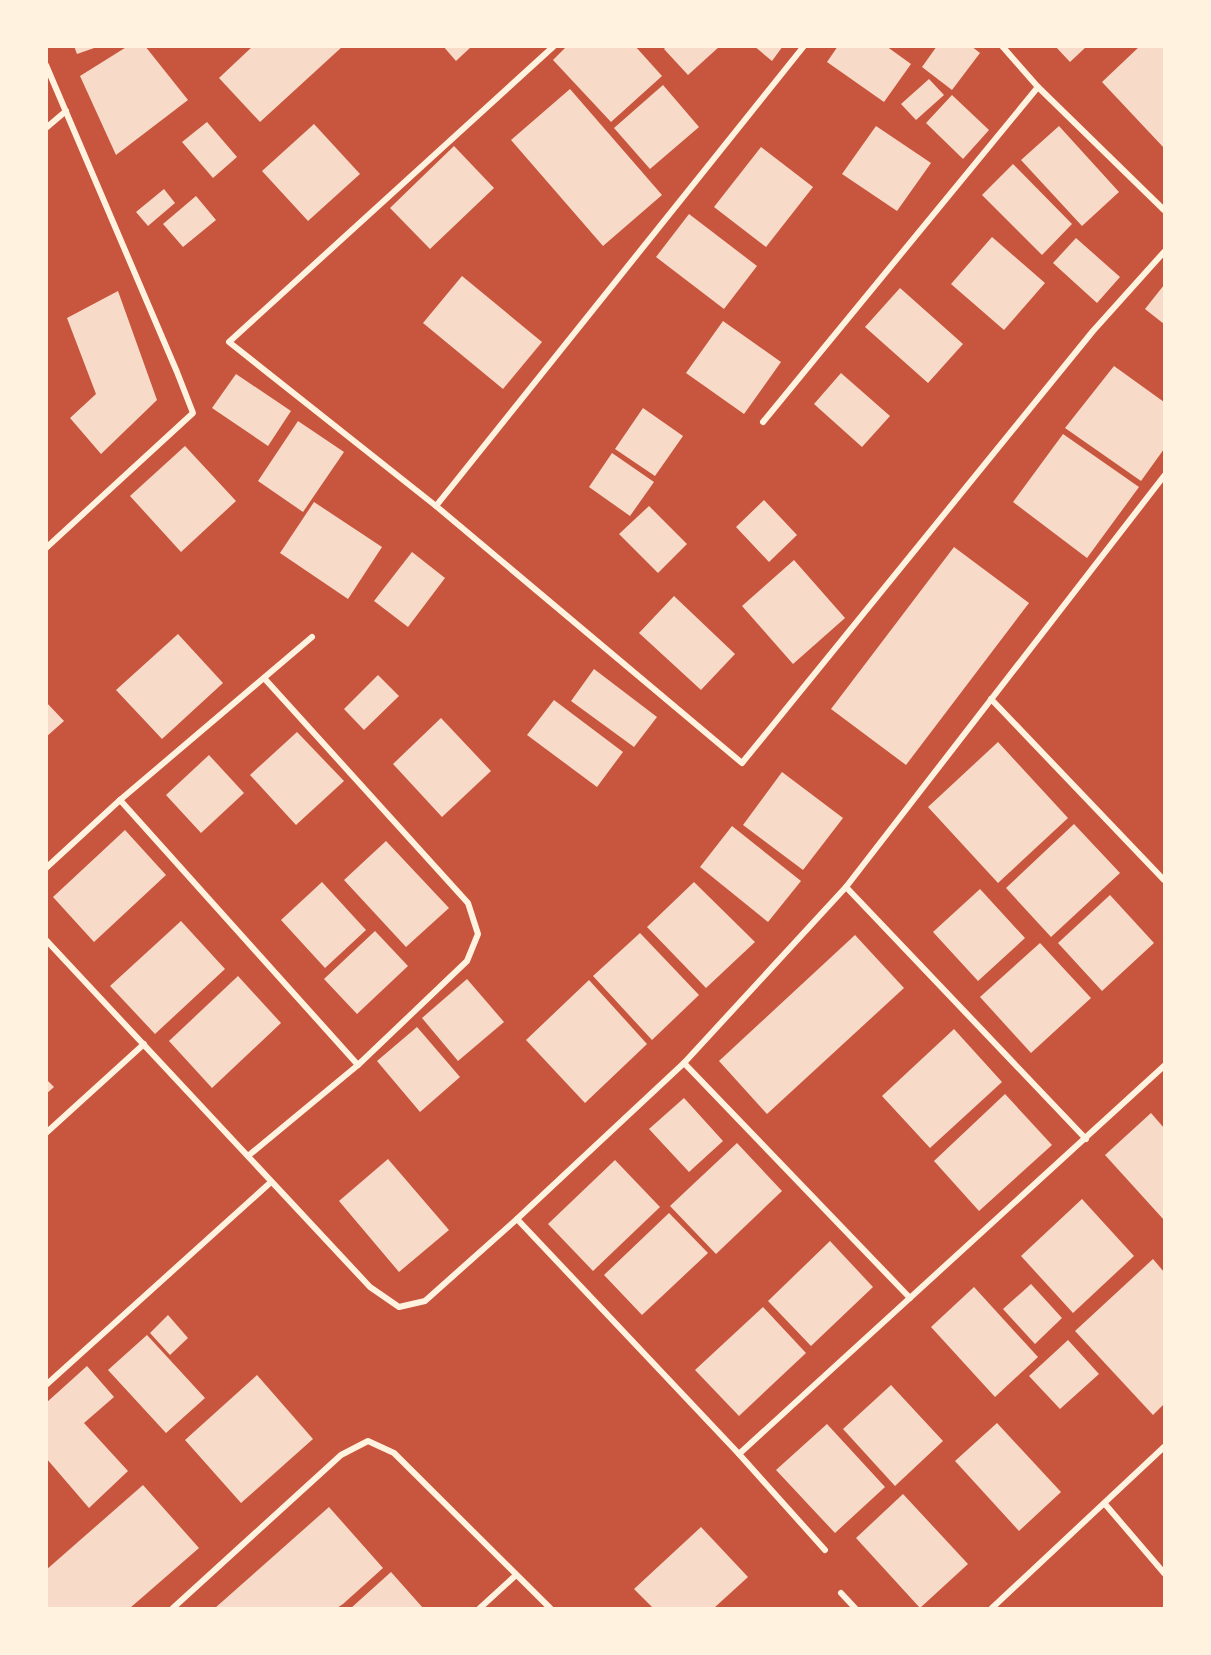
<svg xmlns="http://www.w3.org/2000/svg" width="1211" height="1655" font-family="'Alegreya Sans',sans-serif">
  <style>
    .building { fill: #f7dbc8 }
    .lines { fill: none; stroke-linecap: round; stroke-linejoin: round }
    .minor { stroke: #fff3e0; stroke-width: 6 }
  </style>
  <rect width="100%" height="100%" fill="#c8553d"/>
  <!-- building -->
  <g class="building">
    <polygon points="74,46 96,46 97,47 77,54"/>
    <polygon points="128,46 145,46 188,100 116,155 80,76"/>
    <polygon points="253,46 343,46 260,122 219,78"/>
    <polygon points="443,46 472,46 456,61"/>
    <polygon points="567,46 635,46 662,76 611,122 553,60"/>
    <polygon points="667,46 720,46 688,75 664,49"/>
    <polygon points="754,46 783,46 772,61"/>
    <polygon points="838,46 886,46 911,64 884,102 827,62"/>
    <polygon points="937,46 971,46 980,53 952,90 922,67"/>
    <polygon points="1055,46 1087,46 1070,62"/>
    <polygon points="1140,46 1164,47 1164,148 1102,82"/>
    <polygon points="929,79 944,95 916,120 901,104"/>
    <polygon points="663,85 699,127 650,169 614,128"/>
    <polygon points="570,89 662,195 603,246 511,140"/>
    <polygon points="952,95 989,130 963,159 926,123"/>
    <polygon points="207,122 237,157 213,178 182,142"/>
    <polygon points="314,124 360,174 308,221 262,171"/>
    <polygon points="876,126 931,163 897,211 842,174"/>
    <polygon points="1059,126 1119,192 1082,226 1021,160"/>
    <polygon points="454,146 494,188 430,249 390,208"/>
    <polygon points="761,147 813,187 766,247 714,207"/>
    <polygon points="1013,164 1072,224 1042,255 982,195"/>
    <polygon points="164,189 175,203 148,226 136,212"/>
    <polygon points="196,196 216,220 183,247 163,224"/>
    <polygon points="689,214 757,266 724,309 656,257"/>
    <polygon points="992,237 1045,283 1004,330 951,284"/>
    <polygon points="1076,238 1120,277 1097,303 1053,263"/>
    <polygon points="462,276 542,342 503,389 423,323"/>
    <polygon points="1164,285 1164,324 1145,309"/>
    <polygon points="900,288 963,344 928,383 865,327"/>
    <polygon points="118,291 157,400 101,454 70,418 96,394 67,318"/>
    <polygon points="723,321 781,362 744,414 686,373"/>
    <polygon points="1114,366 1164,402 1164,449 1141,481 1065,428"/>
    <polygon points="841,373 890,416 862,447 814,404"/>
    <polygon points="236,374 291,411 268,446 212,408"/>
    <polygon points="643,408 683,436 655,476 615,449"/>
    <polygon points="298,421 344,452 303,512 258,481"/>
    <polygon points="1063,434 1139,487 1087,558 1013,502"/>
    <polygon points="185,446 236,501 181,552 130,496"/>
    <polygon points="612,453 654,482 630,516 589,487"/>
    <polygon points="764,500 797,535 769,562 736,527"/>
    <polygon points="314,502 382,547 348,599 280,553"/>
    <polygon points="649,506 687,544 658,573 619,534"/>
    <polygon points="954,547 1029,603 906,765 831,709"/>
    <polygon points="412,552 445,578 408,627 374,601"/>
    <polygon points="794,560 845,618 793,664 742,606"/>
    <polygon points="674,596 735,654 701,690 639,633"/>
    <polygon points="178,634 223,683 162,739 116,690"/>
    <polygon points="594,669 657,717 634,747 571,701"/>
    <polygon points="378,675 399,696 364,730 344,709"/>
    <polygon points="554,700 623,752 597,787 527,735"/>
    <polygon points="46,702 64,721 46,737"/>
    <polygon points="441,718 491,771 442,817 393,764"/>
    <polygon points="297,732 344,781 296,825 250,775"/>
    <polygon points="998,742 1068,818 998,883 928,807"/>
    <polygon points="209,755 244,793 201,833 166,795"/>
    <polygon points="782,772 843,818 803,870 743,825"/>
    <polygon points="1074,824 1120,873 1051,937 1006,888"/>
    <polygon points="732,826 801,881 768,922 700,867"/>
    <polygon points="125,830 166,875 94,942 53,897"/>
    <polygon points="386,841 449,908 406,947 344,880"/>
    <polygon points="322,882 366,930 325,968 281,920"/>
    <polygon points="694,882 755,942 706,988 647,927"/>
    <polygon points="980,889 1025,938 978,981 933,932"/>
    <polygon points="1110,895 1154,943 1102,991 1058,943"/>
    <polygon points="181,921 225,969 155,1034 110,986"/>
    <polygon points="375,931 408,966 357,1014 324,979"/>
    <polygon points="640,933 699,995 652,1040 593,976"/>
    <polygon points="855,935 904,988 767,1114 719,1061"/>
    <polygon points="1040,943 1091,998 1031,1053 980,997"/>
    <polygon points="238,976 281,1023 212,1088 169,1041"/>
    <polygon points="467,979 504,1022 458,1061 422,1018"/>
    <polygon points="589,980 647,1044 585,1103 526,1040"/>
    <polygon points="417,1027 460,1077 420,1112 377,1061"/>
    <polygon points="954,1029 1002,1082 930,1148 882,1096"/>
    <polygon points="46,1079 54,1087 46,1094"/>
    <polygon points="1005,1094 1052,1145 979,1211 934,1161"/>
    <polygon points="684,1098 723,1141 689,1172 649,1129"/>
    <polygon points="1151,1113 1164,1128 1164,1220 1105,1155"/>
    <polygon points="737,1143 782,1191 716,1254 670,1206"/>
    <polygon points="388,1159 449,1230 399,1272 339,1201"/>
    <polygon points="615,1160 660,1207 593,1271 548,1224"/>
    <polygon points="1082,1199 1134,1256 1073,1313 1021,1256"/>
    <polygon points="669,1213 708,1253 642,1315 604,1275"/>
    <polygon points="830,1241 873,1287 811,1346 768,1301"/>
    <polygon points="1153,1259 1164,1272 1164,1404 1153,1415 1075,1331"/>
    <polygon points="1031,1284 1062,1318 1035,1344 1003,1309"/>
    <polygon points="974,1287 1038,1357 995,1397 931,1327"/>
    <polygon points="763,1307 806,1353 739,1416 695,1370"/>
    <polygon points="168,1315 188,1338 170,1355 150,1333"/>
    <polygon points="147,1335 205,1398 166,1433 108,1370"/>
    <polygon points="1068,1340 1099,1374 1060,1409 1029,1376"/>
    <polygon points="87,1366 114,1397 84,1423 128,1471 89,1508 46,1458 46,1403"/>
    <polygon points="257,1375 313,1439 241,1503 185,1440"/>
    <polygon points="891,1385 943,1441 895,1486 843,1429"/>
    <polygon points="997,1423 1061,1492 1019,1531 955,1461"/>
    <polygon points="827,1424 885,1487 835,1533 776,1470"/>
    <polygon points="143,1485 199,1548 130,1608 46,1608 46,1570"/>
    <polygon points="903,1494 968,1564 920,1608 856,1538"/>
    <polygon points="329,1507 383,1568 343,1604 337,1608 215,1608"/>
    <polygon points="701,1527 748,1577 714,1608 653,1608 634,1589"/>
    <polygon points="391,1572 423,1608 351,1608"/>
  </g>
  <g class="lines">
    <!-- minor -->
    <g class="minor">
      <polyline points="554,46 229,342 436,506 742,763 1093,331 1164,252"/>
      <polyline points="1002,46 1038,87 1164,210"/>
      <polyline points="46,65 177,372 193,413 46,548"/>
      <polyline points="46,128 66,111"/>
      <polyline points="763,422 1038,87"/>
      <polyline points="436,506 804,46"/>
      <polyline points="991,699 1164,880"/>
      <polyline points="120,800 358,1065"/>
      <polyline points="46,868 120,800 312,637"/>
      <polyline points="846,887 1086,1139"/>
      <polyline points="46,940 370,1287 399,1307 425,1301 517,1219 684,1063 846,887 1164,476"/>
      <polyline points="684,1063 910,1298"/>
      <polyline points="46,1133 144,1044"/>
      <polyline points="248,1156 358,1065 467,961 478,934 468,903 264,678"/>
      <polyline points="517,1219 739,1454 825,1550"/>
      <polyline points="46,1385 271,1182"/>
      <polyline points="739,1454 1164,1066"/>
      <polyline points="1105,1504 1164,1573"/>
      <polyline points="841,1593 855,1608"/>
      <polyline points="173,1608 341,1455 368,1441 394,1453 550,1608"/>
      <polyline points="480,1608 516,1575"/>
      <polyline points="992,1608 1164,1447"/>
    </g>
  </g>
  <!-- border -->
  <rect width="1211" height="1655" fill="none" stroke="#fff3e0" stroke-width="96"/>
</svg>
